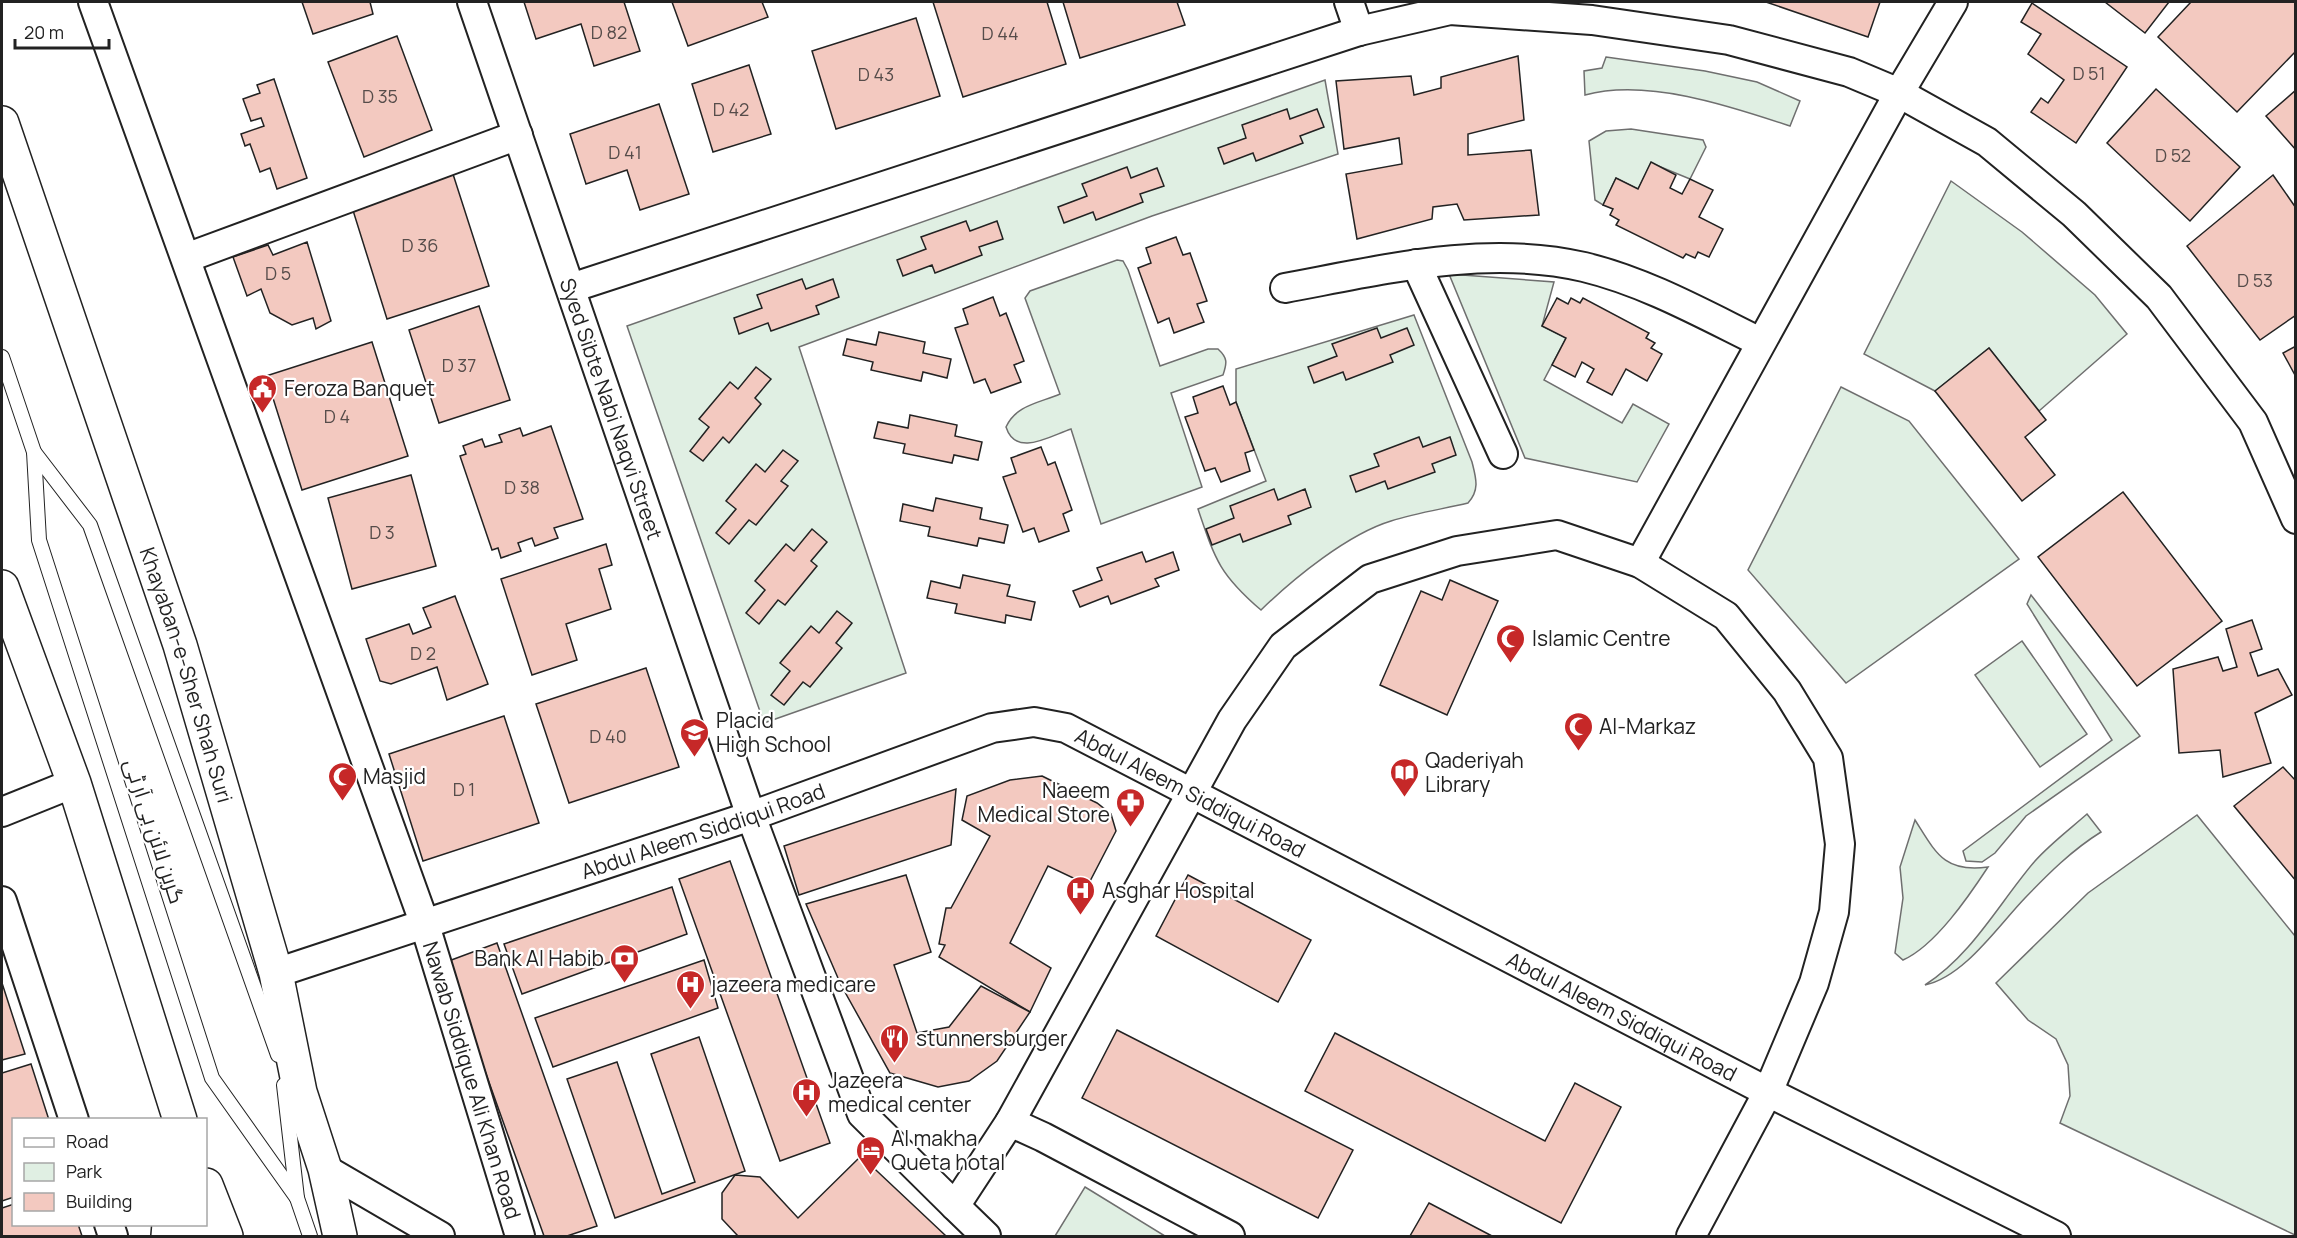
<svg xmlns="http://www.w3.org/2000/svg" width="2297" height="1238" font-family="Manrope,Cairo,sans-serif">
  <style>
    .green { fill: #e0efe3; stroke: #6f6f6f; stroke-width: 1.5 }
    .building { fill: #f3c9c0; stroke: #222; stroke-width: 1.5 }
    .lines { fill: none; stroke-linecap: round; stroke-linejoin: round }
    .service-casing { stroke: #222; stroke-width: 16 }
    .minor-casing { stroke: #222; stroke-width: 32 }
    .primary-casing { stroke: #222; stroke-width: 36 }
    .service { stroke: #fff; stroke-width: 14 }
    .minor { stroke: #fff; stroke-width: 28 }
    .primary { stroke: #fff; stroke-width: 33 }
    .labels { text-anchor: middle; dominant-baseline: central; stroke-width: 4.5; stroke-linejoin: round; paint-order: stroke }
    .number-label { font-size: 18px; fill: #564c4a }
    .poi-label { font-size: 21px; fill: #222; stroke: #fff; text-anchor: start }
    .street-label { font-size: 21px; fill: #222; stroke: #fff }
  </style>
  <rect width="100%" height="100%" fill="#fff"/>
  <!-- green -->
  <g class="green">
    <path d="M 1606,57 L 1705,71 L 1757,82 L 1800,101 L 1790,126 C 1730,106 1647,78 1585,95 L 1584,71 L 1602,68 Z"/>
    <polygon points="1325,80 1338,154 1152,216 799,347 906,673 764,723 627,326"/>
    <polygon points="1631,129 1703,140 1706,147 1690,179 1651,163 1638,189 1616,178 1603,205 1595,200 1589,141 1606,131"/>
    <polygon points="1951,181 2022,232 2095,295 2127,334 2039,411 1989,348 1935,391 1864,354"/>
    <path d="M 1117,260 L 1123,261 L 1128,270 L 1160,366 L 1208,349 L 1218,349 C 1228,358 1227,363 1223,375 L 1171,393 L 1202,487 L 1101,524 L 1071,429 C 1050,436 1016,458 1006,427 C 1016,405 1039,403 1060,394 L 1025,298 L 1030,291 Z"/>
    <polygon points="1449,274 1554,282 1542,326 1566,338 1544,380 1622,423 1633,404 1669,424 1637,482 1525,458"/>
    <path d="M 1414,315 L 1472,462 C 1476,478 1480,490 1468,503 C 1443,509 1416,513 1391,521 C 1348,534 1294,578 1261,610 C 1219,574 1215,559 1198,509 L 1266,481 L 1236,402 L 1236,369 Z"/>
    <polygon points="1841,387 1909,421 2019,559 1846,683 1748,570"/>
    <polygon points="2031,595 2140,736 2026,816 1995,853 1982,862 1966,861 1963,851 2112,740 2027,604"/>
    <polygon points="2022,641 2087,734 2040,767 1975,675"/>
    <path d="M 2087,814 L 2101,832 C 2072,850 2048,874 2025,898 C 1998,926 1964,977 1925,985 C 1973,954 1999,903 2035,861 C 2050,844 2070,829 2087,814 Z"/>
    <polygon points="2197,815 2295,936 2295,1235 2060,1123 2070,1096 2068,1065 2056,1039 2028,1020 1996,983 2088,893"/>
    <path d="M 1915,820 C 1936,853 1944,873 1988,867 C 1969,896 1935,946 1903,960 L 1895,953 L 1903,898 L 1900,867 Z"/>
    <polygon points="1085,1187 1165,1236 1055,1236"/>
  </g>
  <!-- building -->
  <g class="building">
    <polygon points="302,2 370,2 373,14 313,34"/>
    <polygon points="524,2 624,2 640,51 594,66 581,24 536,39"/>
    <polygon points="672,2 762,2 768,17 688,46"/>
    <polygon points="933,2 1047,2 1066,64 963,97"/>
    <polygon points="1063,2 1177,2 1185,25 1080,58"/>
    <polygon points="1766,2 1880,2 1868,37"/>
    <polygon points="2105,2 2169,2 2145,33"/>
    <polygon points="2191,2 2296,2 2296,51 2237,112 2158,37"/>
    <polygon points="2032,3 2127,67 2076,143 2031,112 2041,98 2048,103 2064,80 2028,54 2041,34 2021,22"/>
    <polygon points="916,18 940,96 836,129 812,51"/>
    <polygon points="397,36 432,130 364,157 328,62"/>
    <polygon points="1518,56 1524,120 1468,134 1468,155 1531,150 1539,215 1464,220 1457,204 1433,207 1432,219 1357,239 1346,174 1402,164 1399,138 1344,149 1336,81 1411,76 1414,95 1441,88 1441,77"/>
    <polygon points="749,65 771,134 713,152 692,84"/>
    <polygon points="274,79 307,178 277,189 270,168 260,172 250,144 245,146 241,134 264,126 261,118 251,121 243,99 260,93 257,85"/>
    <polygon points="2156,89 2240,167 2190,221 2107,143"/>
    <polygon points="2296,90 2296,150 2266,116"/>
    <polygon points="659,104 689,194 640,210 627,170 586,184 570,134"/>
    <polygon points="1287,109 1290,119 1317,109 1324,127 1300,136 1303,143 1256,161 1253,153 1224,164 1218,148 1246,138 1242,125"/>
    <polygon points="1651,162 1676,175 1670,188 1682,194 1690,179 1713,190 1699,217 1723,229 1709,257 1698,252 1695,258 1686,254 1683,258 1616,225 1619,220 1610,215 1613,209 1603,205 1616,178 1638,189"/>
    <polygon points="1127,167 1131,178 1157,168 1164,186 1140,194 1143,202 1096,220 1093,212 1064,223 1058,207 1087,196 1082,184"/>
    <polygon points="452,171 489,286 387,319 351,204"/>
    <polygon points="2273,175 2296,208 2296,315 2260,340 2187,246"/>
    <polygon points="966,221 970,231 997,221 1003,239 979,247 982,255 935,273 932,265 903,276 897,260 926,249 921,237"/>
    <polygon points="1176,237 1183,255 1190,253 1207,301 1197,304 1204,322 1174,333 1169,318 1158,323 1138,268 1151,263 1146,248"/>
    <polygon points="307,242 331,321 316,329 313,318 292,325 270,313 261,289 247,296 233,257 268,245 273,255"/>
    <polygon points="802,279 806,289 833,279 839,297 816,306 819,314 771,331 768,323 739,334 734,318 762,308 757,295"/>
    <polygon points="993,297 1000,316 1006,313 1024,361 1014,365 1021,382 991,393 985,379 974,383 955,328 968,324 963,309"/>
    <polygon points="1557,298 1568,304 1571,298 1580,303 1583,298 1649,333 1646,338 1655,343 1651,348 1662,354 1647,381 1626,369 1612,395 1587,382 1594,369 1582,362 1575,377 1552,365 1566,338 1542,326"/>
    <polygon points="479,306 510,400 439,423 409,330"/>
    <polygon points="1377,328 1381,338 1407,328 1414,345 1390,355 1393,362 1346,380 1343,372 1314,383 1308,367 1337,356 1332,344"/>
    <polygon points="879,332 925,342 923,353 951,359 947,378 923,372 921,381 871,370 873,362 843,355 847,339 876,345"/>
    <polygon points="372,342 408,456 302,490 266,376"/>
    <polygon points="2296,346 2296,377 2283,353"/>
    <polygon points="1989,348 2046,420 2025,437 2055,475 2022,501 1935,391"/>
    <polygon points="756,367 771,379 755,398 761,404 729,443 723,437 703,461 690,451 709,427 699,419 730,382 738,389"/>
    <polygon points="1223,386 1230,405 1236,402 1254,450 1245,453 1250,471 1221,482 1215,468 1205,471 1185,417 1198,413 1193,397"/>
    <polygon points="910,415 957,425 955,436 982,442 978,460 954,455 952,463 903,453 905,444 874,438 878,422 908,428"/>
    <polygon points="551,426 583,519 554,528 558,538 535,546 532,538 518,543 521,551 501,558 498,548 492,550 460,456 466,454 463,446 482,439 485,447 502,442 499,435 520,428 523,436"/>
    <polygon points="1419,437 1423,447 1450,437 1456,455 1432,464 1435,472 1388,489 1385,481 1356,492 1350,476 1379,466 1374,454"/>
    <polygon points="1041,447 1048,465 1055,462 1072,510 1063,514 1069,531 1039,542 1034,528 1023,532 1003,477 1016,473 1011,458"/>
    <polygon points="783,450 798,461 781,481 788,486 756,525 749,520 729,544 716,533 736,509 726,501 756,464 765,472"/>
    <polygon points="411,475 436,566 352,589 328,498"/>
    <polygon points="1274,489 1278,500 1305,489 1311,507 1288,516 1291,524 1243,542 1240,534 1212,545 1206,529 1234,518 1230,506"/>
    <polygon points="2123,492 2222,621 2137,686 2038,557"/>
    <polygon points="936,498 982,508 980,519 1008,525 1004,543 979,538 977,546 928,536 930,527 900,521 903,504 933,511"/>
    <polygon points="812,529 827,542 811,561 817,566 785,605 778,600 759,624 746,613 765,590 755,581 786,544 794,551"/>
    <polygon points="606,544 612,565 599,569 611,609 566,624 577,660 532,675 501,579"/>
    <polygon points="1142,552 1146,562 1173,552 1179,570 1155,579 1159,586 1111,604 1108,596 1080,607 1073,591 1102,580 1097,568"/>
    <polygon points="963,575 1010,585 1007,596 1035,602 1031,620 1006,615 1005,623 955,613 957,604 927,598 931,581 960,588"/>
    <polygon points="1450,580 1498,601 1447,715 1380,685 1421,591 1442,600"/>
    <polygon points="455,596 488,684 447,700 437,667 391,684 380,681 366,639 409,624 413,634 431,627 423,608"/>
    <polygon points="837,611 852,623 836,643 842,648 810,687 803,682 784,705 771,695 790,671 780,663 811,626 819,633"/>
    <polygon points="2252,620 2262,649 2250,653 2258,676 2278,669 2292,695 2255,713 2271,763 2223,777 2220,750 2179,753 2173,669 2218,657 2223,671 2237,667 2226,629"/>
    <polygon points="646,668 679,767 569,803 536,704"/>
    <polygon points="504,716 539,823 423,861 389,754"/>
    <polygon points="2283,767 2296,781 2296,881 2234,806"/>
    <polygon points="1042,776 1097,803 1111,814 1116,831 1088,885 1048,866 1010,943 1051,968 1030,1012 939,957 945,945 939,944 946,908 951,908 990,836 962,820 967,796 1010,780"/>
    <polygon points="956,789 951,845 799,895 784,846"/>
    <polygon points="730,861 830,1143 780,1161 679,879"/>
    <polygon points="906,875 931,952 894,965 917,1033 949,1027 981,986 1030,1012 997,1061 969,1081 938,1087 890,1073 841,985 806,904"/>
    <polygon points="1188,875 1311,940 1278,1002 1156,936"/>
    <polygon points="672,887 687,934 522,994 504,944"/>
    <polygon points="497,943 597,1226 567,1236 544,1236 446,962"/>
    <polygon points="704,960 718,1008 553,1067 535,1018"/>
    <polygon points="2,983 25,1054 2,1060"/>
    <polygon points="1117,1030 1353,1150 1318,1218 1082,1098"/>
    <polygon points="1335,1033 1545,1141 1575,1083 1621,1107 1561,1223 1305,1091"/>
    <polygon points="699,1037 745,1171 615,1218 567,1079 617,1062 662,1194 695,1182 651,1054"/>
    <polygon points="31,1064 49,1120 14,1120 14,1197 2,1201 2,1073"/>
    <polygon points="861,1156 946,1236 738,1236 722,1219 722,1193 735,1175 760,1177 798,1218"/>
    <polygon points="1429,1203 1492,1236 1410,1236"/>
    <polygon points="14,1204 14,1224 78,1224 82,1236 2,1236 2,1208"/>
  </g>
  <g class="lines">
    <defs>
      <g id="service">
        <polyline points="2,357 34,452 39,540 212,1078 297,1198"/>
        <polyline points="34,452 90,525 278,1055"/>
        <polyline points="284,1085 297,1198 310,1236"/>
      </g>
      <g id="minor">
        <path id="s1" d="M 93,2 L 424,922 L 520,1236"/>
        <path id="s2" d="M 472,2 L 751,816 L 862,1114 L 955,1206 L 1010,1122"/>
        <polyline points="1349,2 1359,31"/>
        <polyline points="186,258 518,135"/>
        <polyline points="1416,264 1503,454"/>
        <polyline points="571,288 1359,31 1450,10 1592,20 1729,40 1849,72 1899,93 1987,142 2074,214 2159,297 2253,422 2296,519"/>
        <path d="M 1285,288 C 1382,270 1486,244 1584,267 C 1646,282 1703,314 1760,342"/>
        <polyline points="1640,563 1899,93 1953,2"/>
        <polyline points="2,812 74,783"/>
        <polyline points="2,901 74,1120"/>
        <path id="s3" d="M 276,973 L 751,816 L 992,728 L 1034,722 L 1066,728 L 1768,1092 L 2056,1236"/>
        <polyline points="325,1169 440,1236"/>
        <polyline points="955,1206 986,1236"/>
        <polyline points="109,1224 113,1236"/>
        <polyline points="1230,1236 1043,1137 1010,1122 1232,720 1283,646 1370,579 1457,551 1557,535 1640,563 1726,616 1787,691 1828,758 1840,844 1834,912 1814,983 1768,1092 1691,1236"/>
      </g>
      <g id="primary">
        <path id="s4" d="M 2,123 L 180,645 L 276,973 L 300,1092 L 325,1169 L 340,1236"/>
        <polyline points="2,587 74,783 180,1120"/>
        <polyline points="206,1185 226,1236"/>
        <polyline points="192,1224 194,1236"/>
        <polyline points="168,1236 169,1224"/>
      </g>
    </defs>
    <!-- service casing -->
    <use href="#service" class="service-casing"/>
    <!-- minor casing -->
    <use href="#minor" class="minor-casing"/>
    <!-- primary casing -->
    <use href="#primary" class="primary-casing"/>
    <!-- service -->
    <use href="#service" class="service"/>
    <!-- minor -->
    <use href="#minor" class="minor"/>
    <!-- primary -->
    <use href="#primary" class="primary"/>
  </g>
  <!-- icons -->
  <defs>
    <symbol id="civic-pin" viewBox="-11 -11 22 30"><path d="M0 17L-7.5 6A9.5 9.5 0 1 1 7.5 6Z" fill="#c62828" stroke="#fff"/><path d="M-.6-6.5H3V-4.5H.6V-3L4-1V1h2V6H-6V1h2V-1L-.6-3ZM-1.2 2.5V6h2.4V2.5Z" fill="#fff"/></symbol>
    <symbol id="mosque-pin" viewBox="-11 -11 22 30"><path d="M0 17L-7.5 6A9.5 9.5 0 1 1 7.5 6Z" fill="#c62828" stroke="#fff"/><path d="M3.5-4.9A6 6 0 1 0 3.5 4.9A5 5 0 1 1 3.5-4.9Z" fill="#fff"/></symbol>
    <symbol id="school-pin" viewBox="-11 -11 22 30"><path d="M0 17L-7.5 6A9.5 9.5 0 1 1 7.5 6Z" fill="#c62828" stroke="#fff"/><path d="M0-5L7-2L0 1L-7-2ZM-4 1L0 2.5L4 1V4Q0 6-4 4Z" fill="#fff"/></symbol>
    <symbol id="library-pin" viewBox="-11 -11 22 30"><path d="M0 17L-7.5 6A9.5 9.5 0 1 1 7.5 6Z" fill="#c62828" stroke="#fff"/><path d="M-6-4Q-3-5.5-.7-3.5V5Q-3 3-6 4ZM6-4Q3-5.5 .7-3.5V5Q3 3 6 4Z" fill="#fff"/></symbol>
    <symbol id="pharmacy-pin" viewBox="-11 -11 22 30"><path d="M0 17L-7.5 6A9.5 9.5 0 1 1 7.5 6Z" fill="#c62828" stroke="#fff"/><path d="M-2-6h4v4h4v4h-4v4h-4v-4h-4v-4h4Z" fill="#fff"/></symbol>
    <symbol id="hospital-pin" viewBox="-11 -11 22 30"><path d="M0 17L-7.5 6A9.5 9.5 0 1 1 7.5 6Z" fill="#c62828" stroke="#fff"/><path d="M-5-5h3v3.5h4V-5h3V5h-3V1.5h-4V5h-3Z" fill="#fff"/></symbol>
    <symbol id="bank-pin" viewBox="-11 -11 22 30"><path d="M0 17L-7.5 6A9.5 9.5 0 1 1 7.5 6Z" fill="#c62828" stroke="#fff"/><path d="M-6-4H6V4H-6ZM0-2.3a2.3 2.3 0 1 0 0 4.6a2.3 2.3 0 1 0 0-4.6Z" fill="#fff"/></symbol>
    <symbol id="restaurant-pin" viewBox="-11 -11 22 30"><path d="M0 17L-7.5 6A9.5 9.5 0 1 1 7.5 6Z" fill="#c62828" stroke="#fff"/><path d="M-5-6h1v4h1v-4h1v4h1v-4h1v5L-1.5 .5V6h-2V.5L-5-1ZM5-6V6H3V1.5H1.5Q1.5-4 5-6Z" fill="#fff"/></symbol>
    <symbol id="hotel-pin" viewBox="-11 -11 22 30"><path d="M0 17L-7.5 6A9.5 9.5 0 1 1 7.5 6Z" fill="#c62828" stroke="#fff"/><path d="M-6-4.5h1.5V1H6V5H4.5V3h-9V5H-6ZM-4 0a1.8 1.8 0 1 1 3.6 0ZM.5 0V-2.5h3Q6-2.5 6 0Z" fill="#fff"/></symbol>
  </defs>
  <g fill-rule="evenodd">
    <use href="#civic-pin" x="246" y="372" width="33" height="45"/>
    <use href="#mosque-pin" x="1494" y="622" width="33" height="45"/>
    <use href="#mosque-pin" x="1562" y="710" width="33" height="45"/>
    <use href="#school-pin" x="678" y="716" width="33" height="45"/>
    <use href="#library-pin" x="1388" y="756" width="33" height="45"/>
    <use href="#mosque-pin" x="326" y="760" width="33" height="45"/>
    <use href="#pharmacy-pin" x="1114" y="786" width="33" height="45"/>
    <use href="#hospital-pin" x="1064" y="874" width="33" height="45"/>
    <use href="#bank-pin" x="608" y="942" width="33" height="45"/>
    <use href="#hospital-pin" x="674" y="968" width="33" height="45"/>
    <use href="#restaurant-pin" x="878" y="1022" width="33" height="45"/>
    <use href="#hospital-pin" x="790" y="1076" width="33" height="45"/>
    <use href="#hotel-pin" x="854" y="1134" width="33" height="45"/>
  </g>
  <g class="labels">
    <!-- number labels -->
    <g class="number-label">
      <text x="609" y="32">D 82</text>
      <text x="1000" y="33">D 44</text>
      <text x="2089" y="73">D 51</text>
      <text x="876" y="74">D 43</text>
      <text x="380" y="96">D 35</text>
      <text x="731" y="109">D 42</text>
      <text x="625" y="152">D 41</text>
      <text x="2173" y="155">D 52</text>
      <text x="420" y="245">D 36</text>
      <text x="278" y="273">D 5</text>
      <text x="2255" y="280">D 53</text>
      <text x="459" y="365">D 37</text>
      <text x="337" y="416">D 4</text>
      <text x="522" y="487">D 38</text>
      <text x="382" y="532">D 3</text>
      <text x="423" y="653">D 2</text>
      <text x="608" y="736">D 40</text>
      <text x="464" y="789">D 1</text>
    </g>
    <!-- poi labels -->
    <g class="poi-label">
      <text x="284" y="388">Feroza Banquet</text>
      <text x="1532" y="638">Islamic Centre</text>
      <text x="716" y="720">Placid<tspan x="716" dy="24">High School</tspan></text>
      <text x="1599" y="726">Al-Markaz</text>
      <text x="1425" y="760">Qaderiyah<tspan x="1425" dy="24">Library</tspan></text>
      <text x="363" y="776">Masjid</text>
      <text x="1110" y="790" text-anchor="end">Naeem<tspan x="1110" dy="24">Medical Store</tspan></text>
      <text x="1102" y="890">Asghar Hospital</text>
      <text x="604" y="958" text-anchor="end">Bank Al Habib</text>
      <text x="711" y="984">jazeera medicare</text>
      <text x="916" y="1038">stunnersburger</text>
      <text x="828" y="1080">Jazeera<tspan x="828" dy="24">medical center</tspan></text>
      <text x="891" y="1138">Al makha<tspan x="891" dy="24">Queta hotal</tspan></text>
    </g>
    <!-- street labels -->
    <g class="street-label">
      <text stroke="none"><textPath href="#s2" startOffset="430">Syed Sibte Nabi Naqvi Street</textPath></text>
      <text stroke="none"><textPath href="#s4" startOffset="582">Khayaban-e-Sher Shah Suri</textPath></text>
      <text stroke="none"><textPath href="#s3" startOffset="972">Abdul Aleem Siddiqui Road</textPath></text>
      <text stroke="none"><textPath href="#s3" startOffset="450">Abdul Aleem Siddiqui Road</textPath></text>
      <text transform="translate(155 831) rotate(72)">گرین لائن بی آر ٹی</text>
      <text stroke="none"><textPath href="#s3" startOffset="1458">Abdul Aleem Siddiqui Road</textPath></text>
      <text stroke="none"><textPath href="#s1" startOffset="1143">Nawab Siddique Ali Khan Road</textPath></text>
    </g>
  </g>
  <!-- border -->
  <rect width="2297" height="1238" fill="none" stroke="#222222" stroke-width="6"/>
  <!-- legend -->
  <rect x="12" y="1118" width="195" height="108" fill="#ffffff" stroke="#a7a7a7" stroke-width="1.5"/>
  <rect x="24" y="1138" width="30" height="9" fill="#ffffff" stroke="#a7a7a7" stroke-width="1.5"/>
  <text x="66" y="1148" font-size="18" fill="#222222">Road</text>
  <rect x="24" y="1163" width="30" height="18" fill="#e0efe3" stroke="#a7a7a7" stroke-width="1.5"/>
  <text x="66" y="1178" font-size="18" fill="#222222">Park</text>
  <rect x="24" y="1193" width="30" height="18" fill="#f3c9c0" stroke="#a7a7a7" stroke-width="1.5"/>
  <text x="66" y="1208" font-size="18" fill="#222222">Building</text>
  <!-- scale -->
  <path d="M15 39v9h94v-9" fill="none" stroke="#222222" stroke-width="3"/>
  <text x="24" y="39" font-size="18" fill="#222222" stroke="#ffffff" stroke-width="4.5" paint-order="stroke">20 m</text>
</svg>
